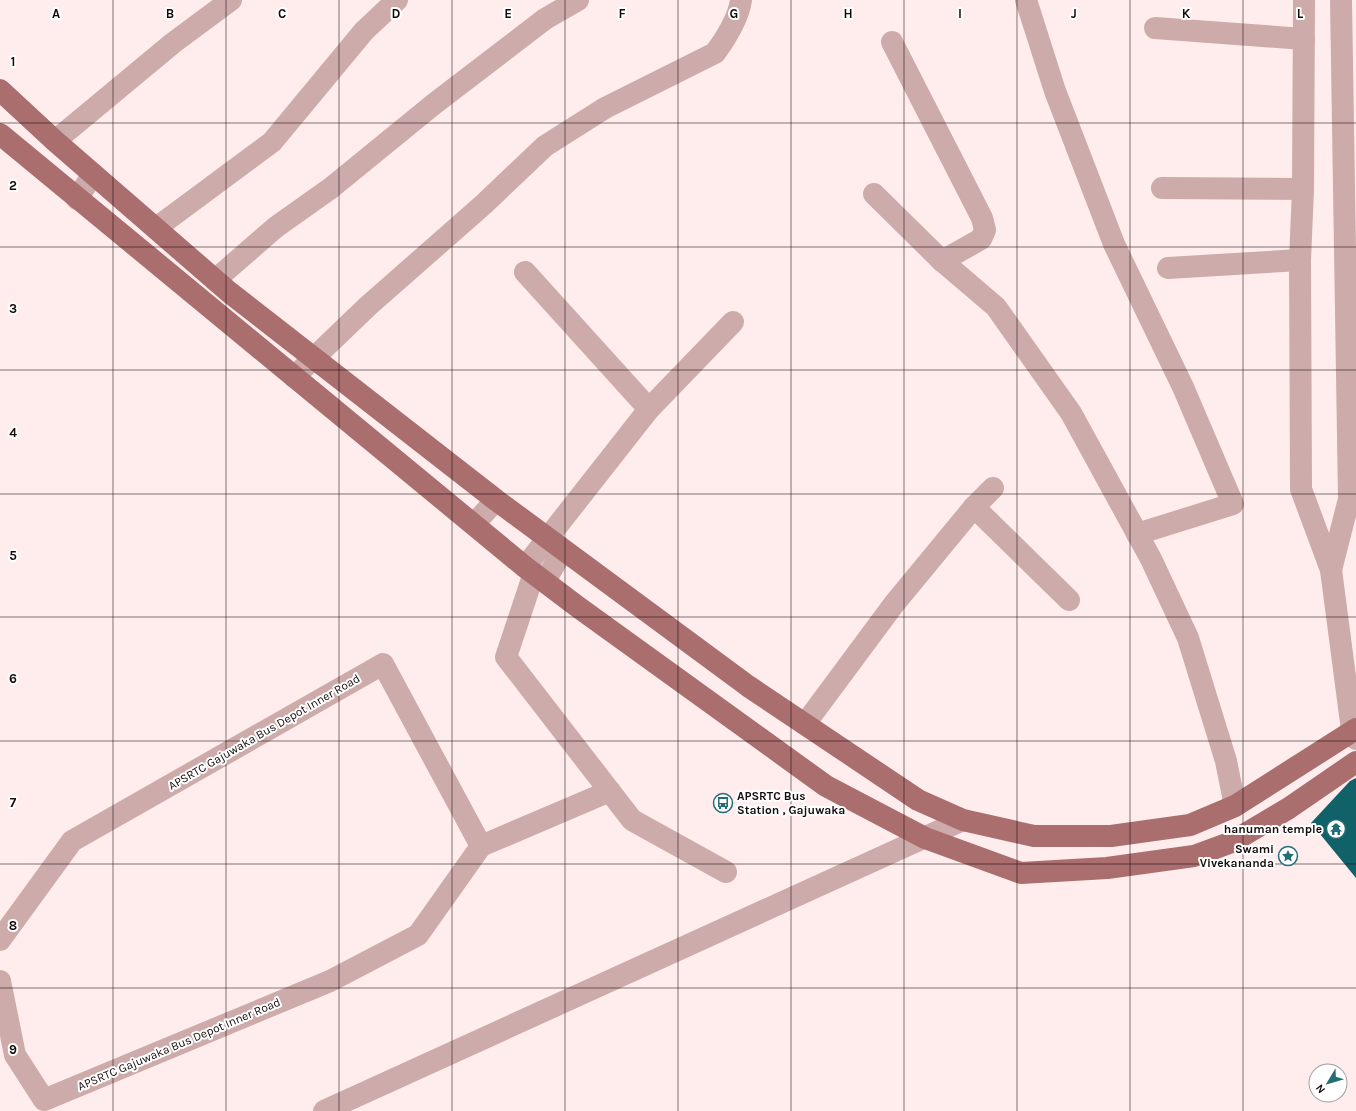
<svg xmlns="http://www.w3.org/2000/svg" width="1356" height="1111" font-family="Karla,sans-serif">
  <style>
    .building { fill: #116168 }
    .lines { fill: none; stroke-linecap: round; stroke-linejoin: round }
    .minor { stroke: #cdabaa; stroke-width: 22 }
    .major { stroke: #aa6e6f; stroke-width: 22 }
    .grid { fill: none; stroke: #150b0b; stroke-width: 1; stroke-opacity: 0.55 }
    .labels { text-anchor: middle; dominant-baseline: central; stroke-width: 4; stroke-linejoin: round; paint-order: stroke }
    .street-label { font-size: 12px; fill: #150b0b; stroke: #fff }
    .poi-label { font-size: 12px; font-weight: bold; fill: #150b0b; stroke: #fff; text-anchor: end }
    .grid-label { font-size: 13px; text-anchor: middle; font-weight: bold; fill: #150b0b; stroke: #fff; stroke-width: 4; stroke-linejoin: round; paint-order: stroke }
  </style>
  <rect width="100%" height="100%" fill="#ffeded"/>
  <!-- building -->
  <polygon class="building" points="1356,778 1356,878 1311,823 1350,781"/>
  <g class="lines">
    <!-- minor -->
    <g class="minor">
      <polyline points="1026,0 1055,91 1114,244 1183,387 1233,504 1137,534"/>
      <polyline points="1304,0 1303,189 1300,260 1301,489 1331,570 1352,730 1356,739"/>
      <polyline points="1155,28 1304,39"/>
      <polyline points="892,42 982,218 985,230 981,239 942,261"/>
      <polyline points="55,141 173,43 231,0"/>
      <polyline points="1162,188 1303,189"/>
      <polyline points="874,194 942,261 996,307 1071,413 1151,559 1188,638 1226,761 1235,806"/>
      <polyline points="77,199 93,174"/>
      <polyline points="156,228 272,142 364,31 397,0"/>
      <polyline points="1168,268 1300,260"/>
      <polyline points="525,272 649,409"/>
      <polyline points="215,280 276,227 331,188 434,104 545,19 578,0"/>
      <path d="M 294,377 L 368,306 L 484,204 L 545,146 L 605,108 L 715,53 C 725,40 739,17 741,0"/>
      <polyline points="974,507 1069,600"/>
      <polyline points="474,524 496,500"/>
      <polyline points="525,567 649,409 733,322"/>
      <polyline points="1331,570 1349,499 1341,0"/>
      <polyline points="534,573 506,657 632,820 726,872"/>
      <polyline points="545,581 563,550"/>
      <polyline points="805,724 894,604 974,507 993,488"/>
      <polyline points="0,940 72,841 383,664 481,846"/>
      <polyline points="0,981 15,1055 44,1100 330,981 418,935 481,846 610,791"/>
      <polyline points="324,1111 963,820"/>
    </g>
    <!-- major -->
    <g class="major">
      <polyline points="0,90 55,141 229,292 496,500 748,686 918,800 963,820 1034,836 1111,836 1190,825 1235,806 1356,729"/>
      <polyline points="0,134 525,567 578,607 826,786 925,838 1021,873 1107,868 1194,856 1232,842 1289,808 1356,762"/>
    </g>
  </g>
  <!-- grid -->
  <path class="grid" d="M 113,0 L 113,1111M 226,0 L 226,1111M 339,0 L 339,1111M 452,0 L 452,1111M 565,0 L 565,1111M 678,0 L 678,1111M 791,0 L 791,1111M 904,0 L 904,1111M 1017,0 L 1017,1111M 1130,0 L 1130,1111M 1243,0 L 1243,1111M 0,123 L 1356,123M 0,247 L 1356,247M 0,370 L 1356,370M 0,494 L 1356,494M 0,617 L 1356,617M 0,741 L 1356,741M 0,864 L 1356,864M 0,988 L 1356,988"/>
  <!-- icons -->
  <defs>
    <symbol id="bus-ring" viewBox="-11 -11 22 22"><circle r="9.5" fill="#fff" stroke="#236d75" stroke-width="1.5"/><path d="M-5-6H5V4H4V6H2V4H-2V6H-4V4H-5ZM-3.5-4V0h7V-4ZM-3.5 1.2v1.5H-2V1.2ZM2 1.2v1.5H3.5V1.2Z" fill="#236d75"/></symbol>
    <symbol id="temple-ring" viewBox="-11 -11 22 22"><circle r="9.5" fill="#fff" stroke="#236d75" stroke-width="1.5"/><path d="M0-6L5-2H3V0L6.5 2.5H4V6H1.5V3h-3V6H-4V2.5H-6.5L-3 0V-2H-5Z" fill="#236d75"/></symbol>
    <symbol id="sight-ring" viewBox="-11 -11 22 22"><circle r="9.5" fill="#fff" stroke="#236d75" stroke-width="1.5"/><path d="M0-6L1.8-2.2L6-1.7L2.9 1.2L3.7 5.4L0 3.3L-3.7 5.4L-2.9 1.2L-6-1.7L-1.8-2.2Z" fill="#236d75"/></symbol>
  </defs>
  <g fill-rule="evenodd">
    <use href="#bus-ring" x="712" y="792" width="22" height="22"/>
    <use href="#temple-ring" x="1325" y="818" width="22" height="22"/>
    <use href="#sight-ring" x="1277" y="845" width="22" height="22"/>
  </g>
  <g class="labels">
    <!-- street labels -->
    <g class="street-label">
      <text transform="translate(264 732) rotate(-30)">APSRTC Gajuwaka Bus Depot Inner Road</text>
      <text transform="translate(179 1044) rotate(-23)">APSRTC Gajuwaka Bus Depot Inner Road</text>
    </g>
    <!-- poi labels -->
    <g class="poi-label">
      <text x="737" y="796" text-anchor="start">APSRTC Bus<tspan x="737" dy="14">Station , Gajuwaka</tspan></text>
      <text x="1322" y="829">hanuman temple</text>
      <text x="1274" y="849">Swami<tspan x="1274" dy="14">Vivekananda</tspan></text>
    </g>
  </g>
  <g class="grid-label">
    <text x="56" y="18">A</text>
    <text x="170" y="18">B</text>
    <text x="282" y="18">C</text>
    <text x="396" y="18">D</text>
    <text x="508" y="18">E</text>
    <text x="622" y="18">F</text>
    <text x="734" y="18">G</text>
    <text x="848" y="18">H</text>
    <text x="960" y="18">I</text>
    <text x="1074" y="18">J</text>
    <text x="1186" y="18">K</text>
    <text x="1300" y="18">L</text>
    <text x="13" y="66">1</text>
    <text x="13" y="190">2</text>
    <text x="13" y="313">3</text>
    <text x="13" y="437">4</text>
    <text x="13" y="560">5</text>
    <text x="13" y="683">6</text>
    <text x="13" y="807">7</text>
    <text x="13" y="930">8</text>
    <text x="13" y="1054">9</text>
  </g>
  <!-- north arrow -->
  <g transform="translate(1328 1083) rotate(232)"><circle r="19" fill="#ffffff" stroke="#a19d9d"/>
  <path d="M0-3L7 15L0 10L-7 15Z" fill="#236d75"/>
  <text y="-6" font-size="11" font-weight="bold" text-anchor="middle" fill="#150b0b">N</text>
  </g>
</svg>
